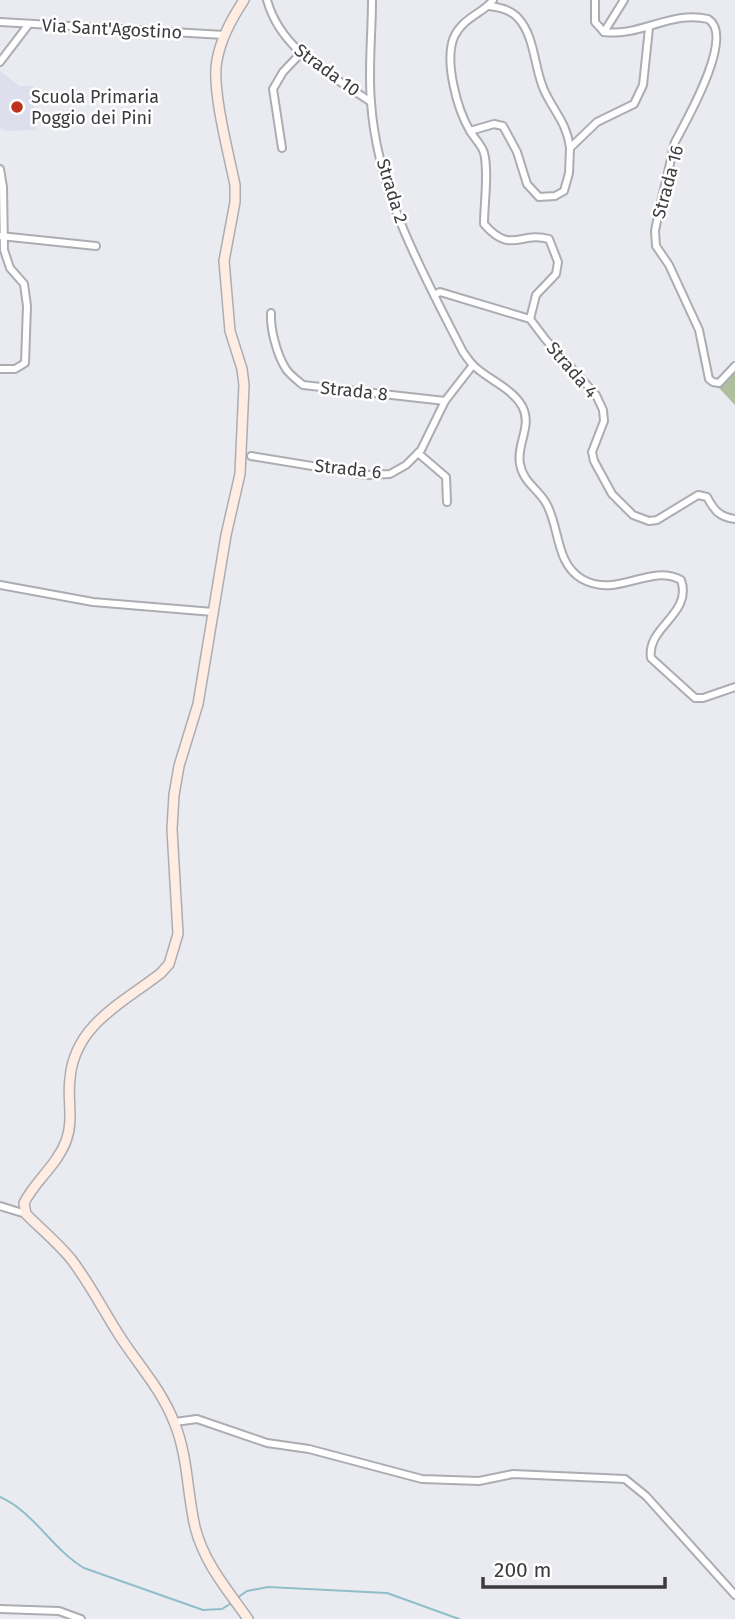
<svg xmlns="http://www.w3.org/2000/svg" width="735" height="1619" font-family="'Fira Sans',sans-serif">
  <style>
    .built { fill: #dddfec }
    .green { fill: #adbf9e }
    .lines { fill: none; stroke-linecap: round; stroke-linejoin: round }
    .stream { stroke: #8ebec8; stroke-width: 2 }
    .street-casing { stroke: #acadb2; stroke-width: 10 }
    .secondary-casing { stroke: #acadb2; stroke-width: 12 }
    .street { stroke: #fff; stroke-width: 6 }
    .secondary { stroke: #ffece3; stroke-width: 9 }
    .poi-dot { fill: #bd311e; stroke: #fff; stroke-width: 2.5 }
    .labels { text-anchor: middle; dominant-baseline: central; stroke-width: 5; stroke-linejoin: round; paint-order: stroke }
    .street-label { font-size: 18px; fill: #3c3c3f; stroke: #fff }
    .poi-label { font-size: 18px; fill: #3c3c3f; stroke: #fff; text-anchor: start }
  </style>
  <rect width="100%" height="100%" fill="#eaebf1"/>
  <!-- built -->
  <polygon class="built" points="0,71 19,86 33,86 36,130 5,131 0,127"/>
  <!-- green -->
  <polygon class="green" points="735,371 735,405 717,386 722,384"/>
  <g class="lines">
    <!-- stream -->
    <g class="stream">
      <path d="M 0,1497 C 34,1512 52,1549 84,1568 L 203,1610 L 222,1609 L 233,1602"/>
      <polyline points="237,1598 247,1591 268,1587 387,1593 459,1619"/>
    </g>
    <defs>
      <g id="street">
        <path d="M 267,0 C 281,51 330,74 371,102"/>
        <path d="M 372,0 C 372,34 368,69 371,102 C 377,193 423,273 463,352 C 466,356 469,361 473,365 C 487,379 512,388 522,406 C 533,426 516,444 520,464 C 523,482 538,489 546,503 C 560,527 555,563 582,579 C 618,599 649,563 681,580 C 693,614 646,627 651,658 L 695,698 L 703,698 L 735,687"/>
        <path d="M 493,0 C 484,13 463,17 454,37 C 444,61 457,109 470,131 C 474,138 482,145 484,153 C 489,172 484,203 484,224 C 511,255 520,231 549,239 L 558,262 L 556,274 L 536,295 L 530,319"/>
        <polyline points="595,0 595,22 604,32"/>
        <path d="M 489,6 C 499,7 511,10 518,18 C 535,36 534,68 544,90 C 554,112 567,123 570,148"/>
        <polyline points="0,22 224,35"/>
        <path d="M 604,32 C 640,37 672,10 708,19 C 735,35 689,116 675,142 C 672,150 671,160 669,168 C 664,189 659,210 655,231 L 656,246 L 669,265 L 699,330 L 709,379 L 713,382 L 719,383 L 735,366"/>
        <polyline points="604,32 624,0"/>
        <polyline points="0,62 29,24"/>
        <polyline points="470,131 494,124 503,126 517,152 527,184 539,197 555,196 564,191 569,173 570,148 597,122 634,104 643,85 649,28"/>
        <polyline points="282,148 273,89 283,72 301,53"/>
        <polyline points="0,169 3,187 4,250 10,268 24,284 27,306 25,363 15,369 0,369"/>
        <polyline points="0,236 96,246"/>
        <path d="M 434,295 L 440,292 L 530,319 L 546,340 L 596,395 L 603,410 L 604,421 L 592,452 L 594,461 L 612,494 L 633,515 L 649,521 L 657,520 L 698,495 L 707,497 C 714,510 719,517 735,519"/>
        <path d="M 271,313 C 270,329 277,355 286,369 C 290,375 297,380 303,385 L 445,401"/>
        <polyline points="418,453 446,477 447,502"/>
        <polyline points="251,456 367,475 390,474 406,465 421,450 445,401 473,365"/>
        <polyline points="0,585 93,602 213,612"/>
        <polyline points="0,1206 26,1214"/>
        <polyline points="175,1422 197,1419 267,1443 309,1449 422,1479 479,1481 513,1474 625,1479 646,1496 735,1595"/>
        <polyline points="0,1609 59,1611 81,1619"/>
      </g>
      <path id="secondary" d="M 244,0 C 232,18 221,38 217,60 C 211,88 229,155 235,185 L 235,202 L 224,261 L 230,331 L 242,369 L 244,385 L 240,474 L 226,535 L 198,704 L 179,766 L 174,795 L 172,829 L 178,934 L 169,964 L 161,973 C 123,1003 75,1024 70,1078 C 67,1100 74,1120 66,1141 C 57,1165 35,1181 24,1203 L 26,1214 C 41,1229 58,1243 71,1259 C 91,1285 105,1314 123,1341 C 141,1368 162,1391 174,1422 C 188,1455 187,1493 195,1527 C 204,1563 227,1589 248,1619"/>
    </defs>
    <!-- street casing -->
    <use href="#street" class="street-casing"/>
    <!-- secondary casing -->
    <use href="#secondary" class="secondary-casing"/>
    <!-- street -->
    <use href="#street" class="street"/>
    <!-- secondary -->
    <use href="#secondary" class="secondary"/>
  </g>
  <!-- markers -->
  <circle class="poi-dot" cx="17" cy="107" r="7"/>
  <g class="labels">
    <!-- street labels -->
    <g class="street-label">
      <text transform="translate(112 29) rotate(3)">Via Sant'Agostino</text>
      <text transform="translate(327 70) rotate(36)">Strada 10</text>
      <text transform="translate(668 182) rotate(-75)">Strada 16</text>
      <text transform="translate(392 191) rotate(73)">Strada 2</text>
      <text transform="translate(572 370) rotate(49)">Strada 4</text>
      <text transform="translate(354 391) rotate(6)">Strada 8</text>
      <text transform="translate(348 469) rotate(6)">Strada 6</text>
    </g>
    <!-- poi labels -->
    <g class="poi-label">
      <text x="31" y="97">Scuola Primaria<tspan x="31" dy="21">Poggio dei Pini</tspan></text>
    </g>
  </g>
  <!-- scale -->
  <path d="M483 1577v10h182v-10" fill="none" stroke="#3c3c3f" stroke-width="3.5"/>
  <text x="494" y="1577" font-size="21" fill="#3c3c3f" stroke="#ffffff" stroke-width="5" paint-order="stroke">200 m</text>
</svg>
